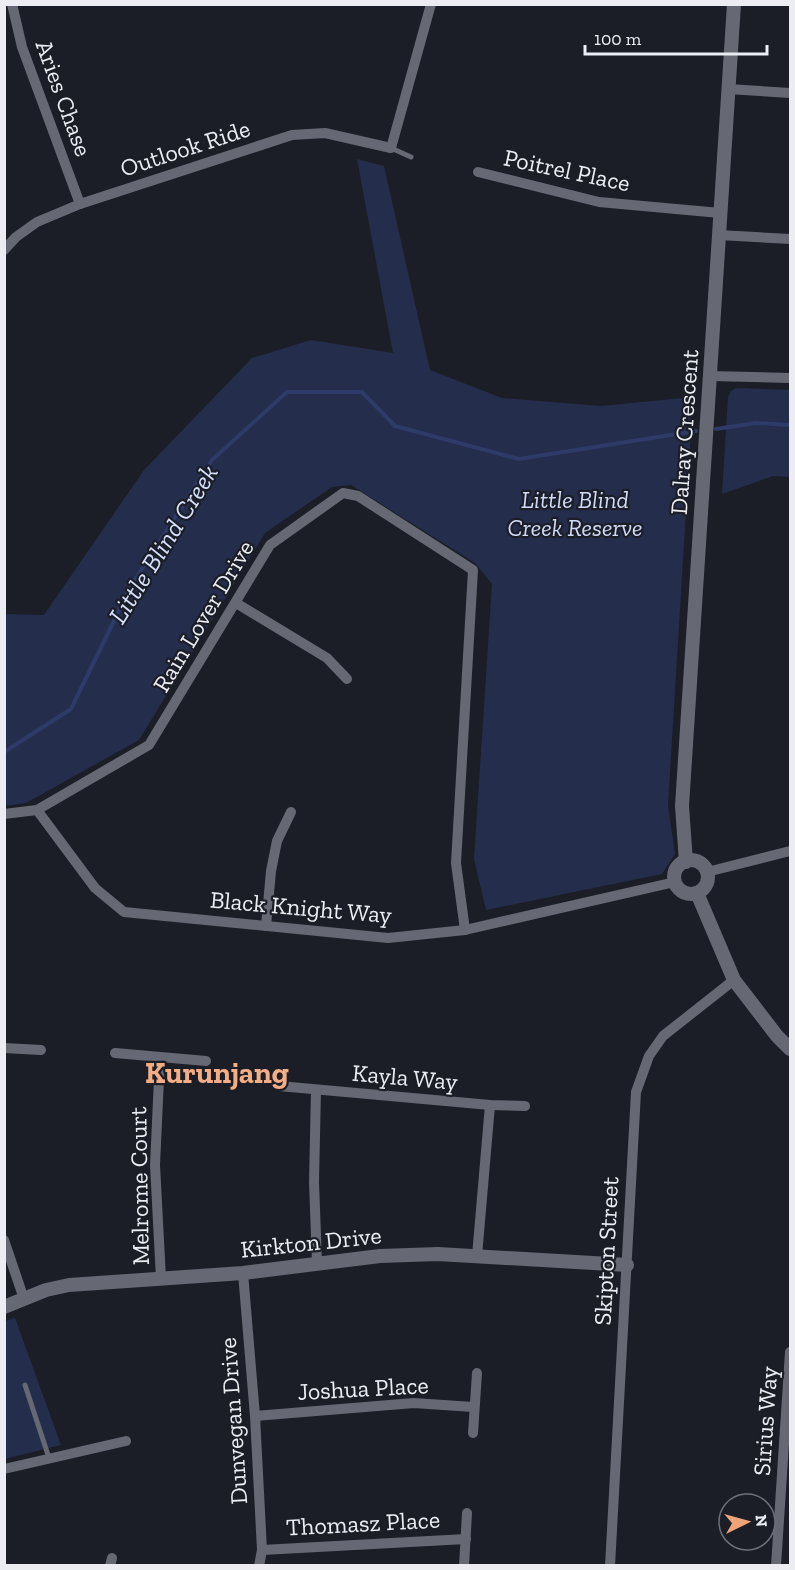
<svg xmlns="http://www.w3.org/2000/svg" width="795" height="1570" font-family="'Zilla Slab',serif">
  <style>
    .green { fill: #252d4c }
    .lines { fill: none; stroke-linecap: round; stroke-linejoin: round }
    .stream { stroke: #2e3a68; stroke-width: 4 }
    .service { stroke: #666973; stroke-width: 5 }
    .minor { stroke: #666973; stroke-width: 10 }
    .tertiary { stroke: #666973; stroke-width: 14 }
    .labels { text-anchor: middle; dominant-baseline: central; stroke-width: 4.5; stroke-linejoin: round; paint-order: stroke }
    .street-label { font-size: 24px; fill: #ebedf3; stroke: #1b1e26 }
    .park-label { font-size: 24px; font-style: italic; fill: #cfd9f8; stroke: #1b1e26 }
    .water-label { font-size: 26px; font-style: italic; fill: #d5e0ff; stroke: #1b1e26 }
    .district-label { font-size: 30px; font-weight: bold; fill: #f5ad85; stroke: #1b1e26 }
  </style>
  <rect width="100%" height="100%" fill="#1b1e26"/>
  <!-- green -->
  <g class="green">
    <polygon points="357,159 384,166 430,370 502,398 601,406 693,397 668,805 675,854 662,874 486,910 474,859 492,584 475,563 351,485 332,487 265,533 139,740 26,803 5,806 5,614 44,615 144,470 252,358 311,340 393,353"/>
    <polygon points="736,388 790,390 790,477 773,476 722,494 728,397 731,391"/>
    <polygon points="15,1318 61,1445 5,1459 5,1321"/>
  </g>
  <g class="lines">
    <!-- stream -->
    <g class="stream">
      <polyline points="716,429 756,423 790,425"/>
      <polyline points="4,752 71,709 131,586 212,460 287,392 362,392 395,426 519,459 696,431"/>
    </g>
    <!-- service -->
    <g class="service">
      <polyline points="391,148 411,157"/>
      <polyline points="25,1385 49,1458"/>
    </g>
    <!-- minor -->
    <g class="minor">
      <polyline points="12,4 22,47 80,204"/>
      <polyline points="728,89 790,93"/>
      <polyline points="478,172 599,202 720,213"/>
      <polyline points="719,235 790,239"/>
      <polyline points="4,250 16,237 37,222 80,204 292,135 325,133 391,148 431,4"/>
      <polyline points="710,376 790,378"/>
      <polyline points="236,603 327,658 347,679"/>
      <polyline points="37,810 95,888 124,912 388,938 465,930 675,882"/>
      <polyline points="4,814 37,810 149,745 270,545 343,493 358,496 473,570 456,863 465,930"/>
      <polyline points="707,872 790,851"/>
      <polyline points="266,926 271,871 277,841 291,812"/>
      <polyline points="4,1048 41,1050"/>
      <polyline points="115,1053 206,1061"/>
      <polyline points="160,1057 155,1165 161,1278"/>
      <polyline points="279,1086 490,1105 525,1106"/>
      <polyline points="316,1090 314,1182 317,1263"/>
      <polyline points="4,1240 24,1299"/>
      <polyline points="477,1256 490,1105"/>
      <polyline points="243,1273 255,1416 262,1550 259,1566"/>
      <polyline points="255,1416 414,1403 473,1407"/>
      <polyline points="473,1433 477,1373"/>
      <polyline points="4,1469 126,1441"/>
      <polyline points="262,1550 466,1539"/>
      <polyline points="110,1566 112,1558"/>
      <polyline points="464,1566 467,1513"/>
      <polyline points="610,1566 636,1092 649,1056 663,1036 734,980"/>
      <polyline points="776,1566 790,1352"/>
    </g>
    <!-- tertiary -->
    <g class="tertiary">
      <circle cx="691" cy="877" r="17"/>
      <polyline points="686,862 682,806 734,4"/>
      <polyline points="697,893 734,980 777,1036 790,1049"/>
      <polyline points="4,1307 46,1290 69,1285 243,1273 380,1256 438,1254 627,1265"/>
    </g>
  </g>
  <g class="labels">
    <!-- street labels -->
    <g class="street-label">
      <text transform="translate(64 98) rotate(70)">Aries Chase</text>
      <text transform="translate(185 148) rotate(-18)">Outlook Ride</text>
      <text transform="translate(567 170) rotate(12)">Poitrel Place</text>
      <text transform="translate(684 432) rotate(-86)">Dalray Crescent</text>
      <text transform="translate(203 616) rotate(-59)">Rain Lover Drive</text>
      <text transform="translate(301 907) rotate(5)">Black Knight Way</text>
      <text transform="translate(405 1077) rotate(5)">Kayla Way</text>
      <text transform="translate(139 1186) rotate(-91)">Melrome Court</text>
      <text transform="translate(311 1242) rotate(-6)">Kirkton Drive</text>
      <text transform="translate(606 1251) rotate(-87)">Skipton Street</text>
      <text transform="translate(363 1388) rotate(-3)">Joshua Place</text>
      <text transform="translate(233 1421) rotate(-94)">Dunvegan Drive</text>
      <text transform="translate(765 1421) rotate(-86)">Sirius Way</text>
      <text transform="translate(363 1523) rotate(-3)">Thomasz Place</text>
    </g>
    <!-- park labels -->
    <g class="park-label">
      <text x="575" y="499">Little Blind<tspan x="575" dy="28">Creek Reserve</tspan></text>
    </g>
    <!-- water labels -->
    <g class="water-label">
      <text transform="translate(163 544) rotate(-58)">Little Blind Creek</text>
    </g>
    <!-- district labels -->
    <g class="district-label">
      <text x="217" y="1073">Kurunjang</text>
    </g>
  </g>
  <!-- border -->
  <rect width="795" height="1570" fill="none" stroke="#ebedf3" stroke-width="12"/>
  <!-- north arrow -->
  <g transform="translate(747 1522) rotate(85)"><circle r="28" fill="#1b1e26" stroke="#6e7178" stroke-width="1.5"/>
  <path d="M0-4.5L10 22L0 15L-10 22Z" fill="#efa378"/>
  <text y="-9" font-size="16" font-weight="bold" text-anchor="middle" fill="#ebedf3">N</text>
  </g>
  <!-- scale -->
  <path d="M585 45v9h182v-9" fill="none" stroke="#ebedf3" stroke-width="3"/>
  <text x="594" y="45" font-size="18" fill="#ebedf3" stroke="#1b1e26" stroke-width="4.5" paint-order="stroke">100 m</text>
</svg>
